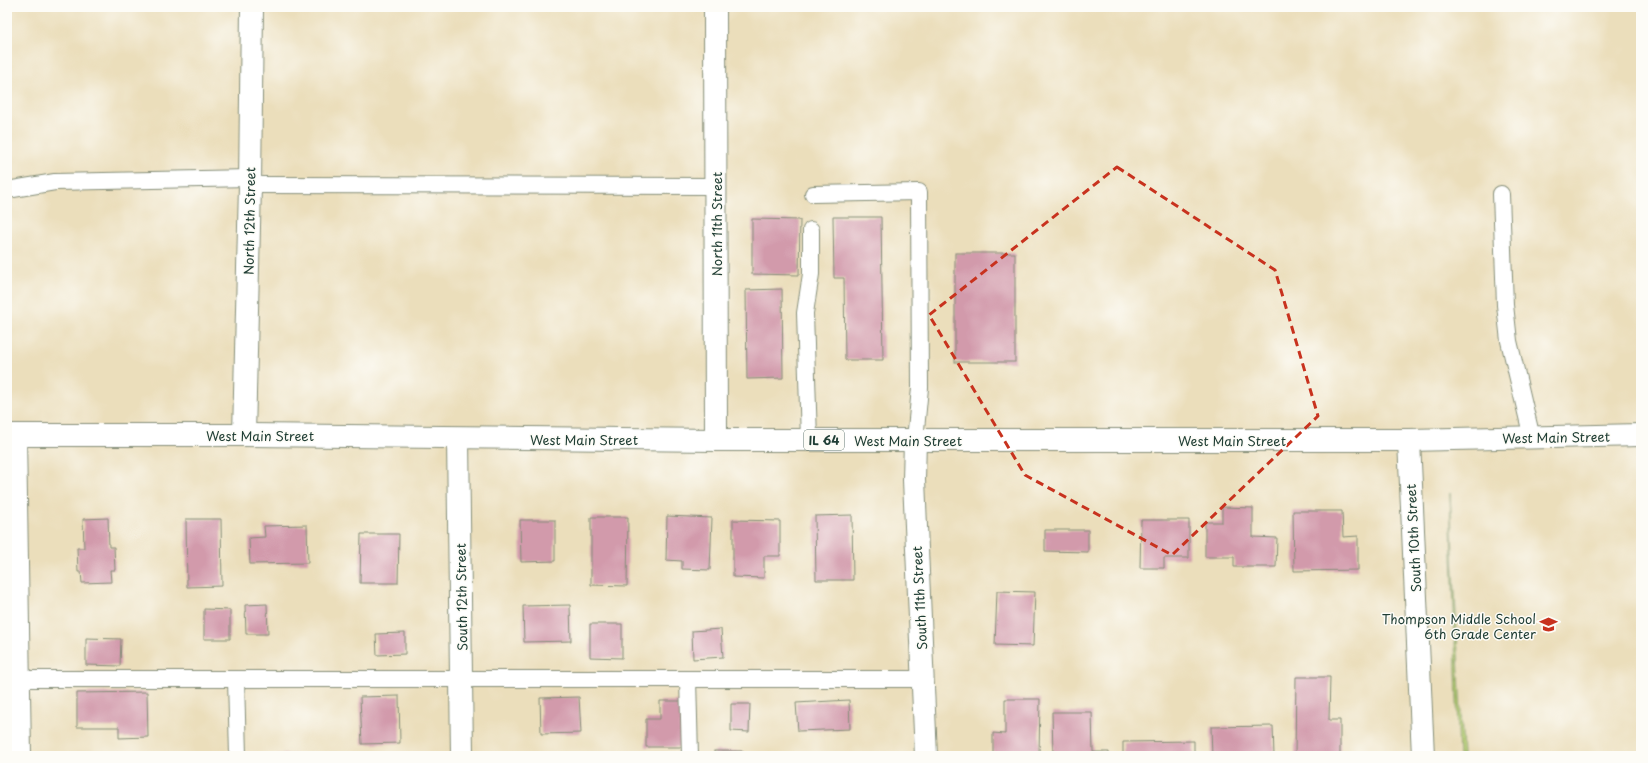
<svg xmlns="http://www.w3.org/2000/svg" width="1648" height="763" font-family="'Playpen Sans',sans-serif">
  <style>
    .park { fill: url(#park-crowns); stroke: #6c8654 }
    .building { fill: #d29aab }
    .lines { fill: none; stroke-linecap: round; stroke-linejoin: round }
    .service-casing { stroke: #858e78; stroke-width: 18 }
    .minor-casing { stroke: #858e78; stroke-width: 24 }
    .primary-casing { stroke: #858e78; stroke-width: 24 }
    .service { stroke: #fff; stroke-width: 16 }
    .minor { stroke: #fff; stroke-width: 22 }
    .primary { stroke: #fff; stroke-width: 22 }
    .marked { fill: none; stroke: #c8321e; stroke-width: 3; stroke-dasharray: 8 5; stroke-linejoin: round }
    .labels { text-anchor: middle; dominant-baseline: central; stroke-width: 3; stroke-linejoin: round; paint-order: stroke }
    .shield { fill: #fdfcf7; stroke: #62766e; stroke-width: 1 }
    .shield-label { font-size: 12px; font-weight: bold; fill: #1f3d34 }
    .street-label { font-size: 13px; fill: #1f3d34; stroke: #fdfcf7 }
    .poi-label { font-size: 13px; fill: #1f3d34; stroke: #fdfcf7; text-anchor: end }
  </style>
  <defs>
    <pattern id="park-crowns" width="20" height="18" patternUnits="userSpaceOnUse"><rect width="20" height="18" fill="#b8d074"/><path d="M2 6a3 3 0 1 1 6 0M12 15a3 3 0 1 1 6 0" fill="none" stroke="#95aa60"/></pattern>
  </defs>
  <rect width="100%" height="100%" fill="#fdfcf7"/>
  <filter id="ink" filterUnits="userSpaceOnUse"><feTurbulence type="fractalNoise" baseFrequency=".025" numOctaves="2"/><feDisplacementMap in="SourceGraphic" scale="8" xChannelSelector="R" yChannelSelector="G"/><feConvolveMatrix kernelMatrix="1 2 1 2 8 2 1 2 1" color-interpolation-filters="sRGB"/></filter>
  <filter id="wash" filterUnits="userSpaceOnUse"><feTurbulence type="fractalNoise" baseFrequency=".012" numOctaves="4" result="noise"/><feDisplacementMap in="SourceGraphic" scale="16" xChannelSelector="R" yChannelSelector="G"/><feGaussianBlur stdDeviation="0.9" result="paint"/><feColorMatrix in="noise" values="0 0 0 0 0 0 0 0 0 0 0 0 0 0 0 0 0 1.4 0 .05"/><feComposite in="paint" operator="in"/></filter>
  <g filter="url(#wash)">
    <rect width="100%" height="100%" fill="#ebdebb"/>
    <!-- park -->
    <polygon class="park" points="1450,493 1463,756 1459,756"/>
    <g id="blocks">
      <!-- building -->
      <g class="building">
        <polygon points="833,217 881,217 883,360 845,360 844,278 834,278"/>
        <polygon points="752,219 800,220 799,275 752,274"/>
        <rect x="955" y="253" width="60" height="109"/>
        <polygon points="782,289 783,378 747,379 746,290"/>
        <polygon points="1222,507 1253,508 1253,537 1277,538 1276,567 1234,567 1234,557 1205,557 1205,522 1222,522"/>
        <polygon points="1293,511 1342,511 1343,537 1358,536 1358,570 1294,571"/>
        <polygon points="852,515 853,580 816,580 815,516"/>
        <polygon points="667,516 712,518 710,570 682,569 682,561 666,560"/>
        <polygon points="591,517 628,517 627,586 591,585"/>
        <polygon points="108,518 109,547 114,547 115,570 110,570 111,582 82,583 81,572 78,572 77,548 84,548 83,519"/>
        <polygon points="186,519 221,519 222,586 187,587"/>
        <polygon points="520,520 555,520 555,561 521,562"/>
        <polygon points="733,520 780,521 780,556 764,556 764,578 733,577"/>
        <polygon points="1141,520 1189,520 1189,558 1164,558 1164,568 1140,568"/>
        <polygon points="307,525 308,563 250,564 249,538 265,537 264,526"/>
        <polygon points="1045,530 1088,530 1088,552 1045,551"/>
        <polygon points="361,534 399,534 398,583 360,583"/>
        <polygon points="997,591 1035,592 1033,646 995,645"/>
        <polygon points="267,604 268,634 246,634 245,605"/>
        <polygon points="570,605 571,641 524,642 523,606"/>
        <polygon points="204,609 230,610 230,639 204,639"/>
        <polygon points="590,624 622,624 622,658 590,657"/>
        <polygon points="721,629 723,657 693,659 692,631"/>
        <polygon points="405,633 405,654 377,655 376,634"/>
        <polygon points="86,638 121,639 120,666 86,665"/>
        <polygon points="1296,677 1330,677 1329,720 1340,720 1340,756 1295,756"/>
        <polygon points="147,692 148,737 119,738 119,727 77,727 77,693"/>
        <polygon points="399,696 400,743 362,744 360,697"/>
        <polygon points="579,697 581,733 541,734 540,698"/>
        <polygon points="1005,699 1040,699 1039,756 993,756 993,733 1005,734"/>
        <polygon points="849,700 850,729 798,731 796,703"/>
        <polygon points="660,701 682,701 683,747 646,747 646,719 660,719"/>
        <polygon points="731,704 750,704 749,732 731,731"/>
        <polygon points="1052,712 1092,712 1093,752 1109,752 1109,756 1053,756"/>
        <polygon points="1273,726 1274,756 1212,756 1211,727"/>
        <polygon points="1194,741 1194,756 1123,756 1123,742"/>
        <rect x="714" y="751" width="29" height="5"/>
        <rect x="277" y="754" width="46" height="2"/>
      </g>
    </g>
  </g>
  <g filter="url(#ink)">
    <use href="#blocks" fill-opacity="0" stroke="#858e78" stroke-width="1"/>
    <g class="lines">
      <defs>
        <g id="service">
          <polyline points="250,185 716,186"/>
          <polyline points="7,190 55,182 250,178"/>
          <polyline points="813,194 919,192 920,388 915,440"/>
          <polyline points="1501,194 1505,305 1509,341 1532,438"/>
          <polyline points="809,440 805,313 811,274 811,230"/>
          <polyline points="7,679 922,679"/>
          <polyline points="236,679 238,756"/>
          <polyline points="688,679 690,756"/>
        </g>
        <g id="minor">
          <polyline points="715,7 716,440"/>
          <polyline points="15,435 20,756"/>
          <polyline points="244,435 250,185 252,7"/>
          <polyline points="458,438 462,756"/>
          <polyline points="915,440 914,480 926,756"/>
          <polyline points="1409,440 1423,756"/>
        </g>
        <polyline id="primary" points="7,435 244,435 716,440 1409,440 1641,435"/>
      </defs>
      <!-- service casing -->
      <use href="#service" class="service-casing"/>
      <!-- minor casing -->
      <use href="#minor" class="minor-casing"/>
      <!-- primary casing -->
      <use href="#primary" class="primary-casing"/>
      <!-- service -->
      <use href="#service" class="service"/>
      <!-- minor -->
      <use href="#minor" class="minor"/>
      <!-- primary -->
      <use href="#primary" class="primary"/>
    </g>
  </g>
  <!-- marked area -->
  <path class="marked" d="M 1117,167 L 1275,270 L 1318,416 L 1172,555 L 1025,475 L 929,315 Z"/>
  <!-- icons -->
  <defs>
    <symbol id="school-bare" viewBox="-9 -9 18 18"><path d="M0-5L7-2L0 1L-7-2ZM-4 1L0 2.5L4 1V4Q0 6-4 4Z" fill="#c8321e" stroke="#fdfcf7" stroke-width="2.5" paint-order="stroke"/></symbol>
  </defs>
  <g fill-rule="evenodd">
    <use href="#school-bare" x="1536" y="612" width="25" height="25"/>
  </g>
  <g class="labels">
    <!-- shield labels -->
    <rect class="shield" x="804" y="430" width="40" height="20" rx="3"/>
    <g class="shield-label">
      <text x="824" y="440">IL 64</text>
    </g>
    <!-- street labels -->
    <g class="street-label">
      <text transform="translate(249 221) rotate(-89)">North 12th Street</text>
      <text transform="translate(716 224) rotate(-90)">North 11th Street</text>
      <text x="260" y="435">West Main Street</text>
      <text transform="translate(1556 437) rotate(-1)">West Main Street</text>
      <text x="584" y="439">West Main Street</text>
      <text x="908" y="440">West Main Street</text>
      <text x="1232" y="440">West Main Street</text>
      <text transform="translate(1413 538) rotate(-93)">South 10th Street</text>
      <text transform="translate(461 597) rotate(-91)">South 12th Street</text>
      <text transform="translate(919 598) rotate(-93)">South 11th Street</text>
    </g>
    <!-- poi labels -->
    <g class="poi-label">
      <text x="1536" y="618">Thompson Middle School<tspan x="1536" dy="15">6th Grade Center</tspan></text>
    </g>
  </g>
  <!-- margin -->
  <rect width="1648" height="763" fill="none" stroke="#fdfcf7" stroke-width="24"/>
</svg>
